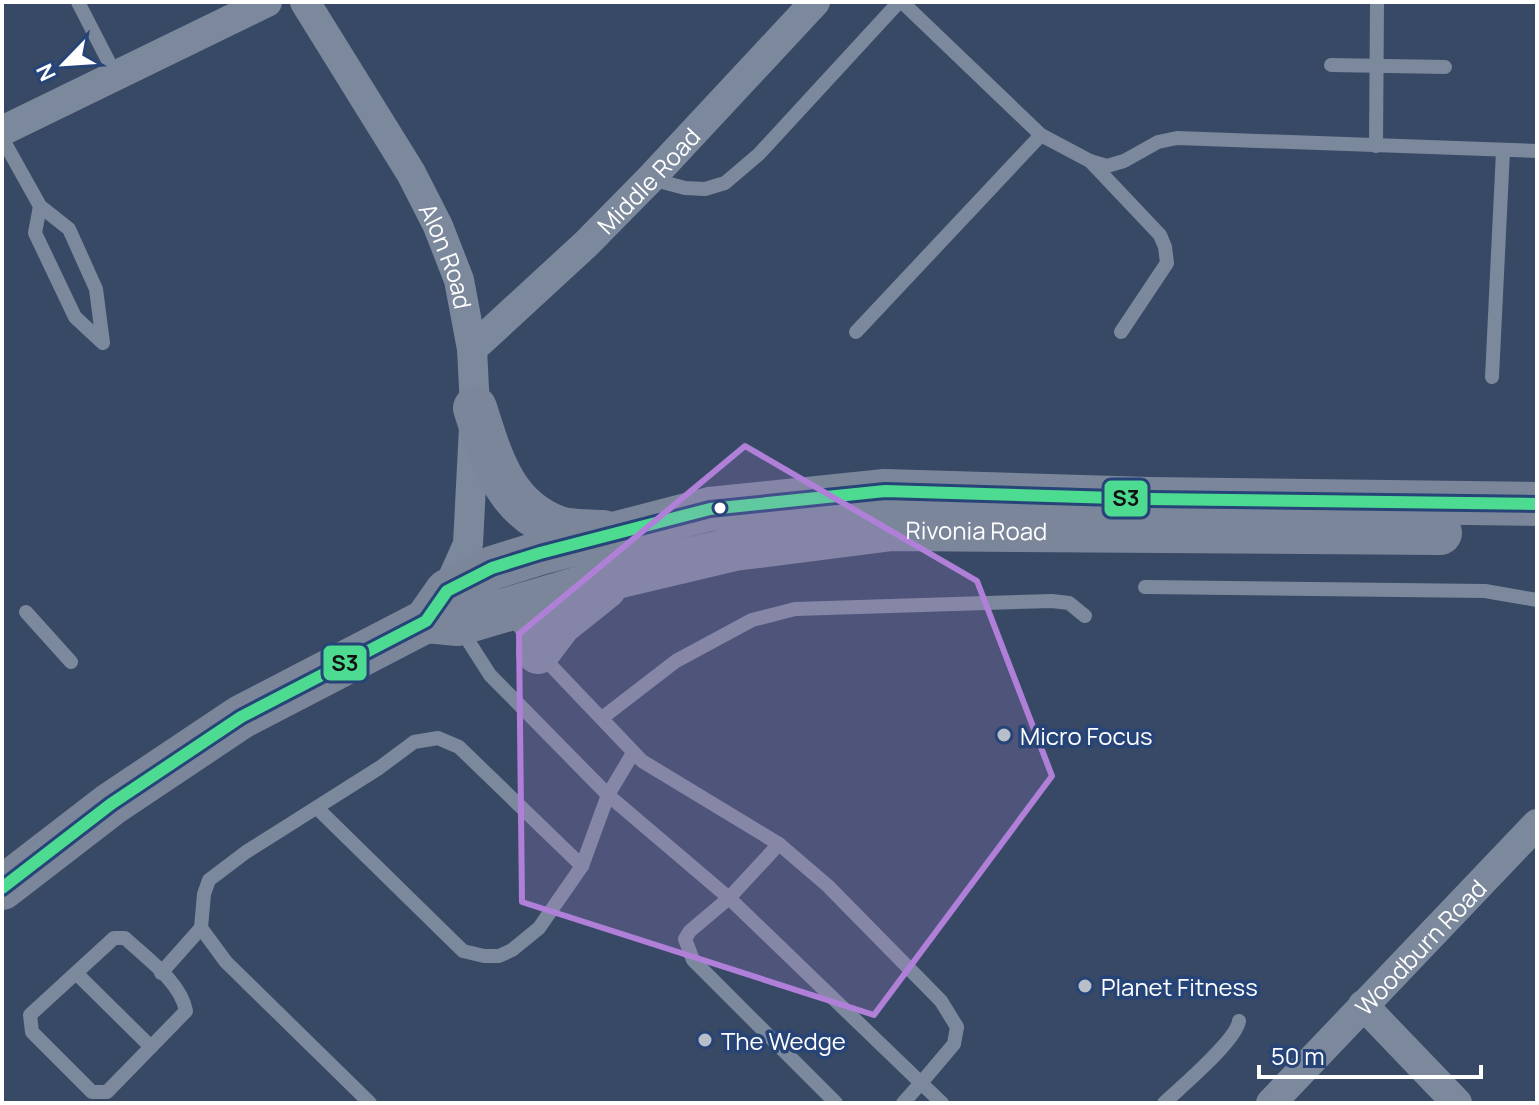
<svg xmlns="http://www.w3.org/2000/svg" width="1539" height="1105" font-family="Manrope,sans-serif">
  <style>
    .lines { fill: none; stroke-linecap: round; stroke-linejoin: round }
    .lane { stroke: #7c899c; stroke-width: 14 }
    .street { stroke: #7c899c; stroke-width: 30 }
    .primary { stroke: #7b869b; stroke-width: 44 }
    .bus-1-casing { stroke: #264477; stroke-width: 18 }
    .bus-1 { stroke: #4ddb92; stroke-width: 12 }
    .marked { fill: #b080d9; fill-opacity: 0.2; stroke: #b080d9; stroke-width: 6; stroke-linejoin: round }
    .bus-dot { fill: #fff; stroke: #264477; stroke-width: 3 }
    .poi-dot { fill: #b9bfc9; stroke: #264477; stroke-width: 3 }
    .labels { text-anchor: middle; dominant-baseline: central; stroke-width: 7; stroke-linejoin: round; paint-order: stroke }
    .street-label { font-size: 24px; fill: #fff; stroke: #264477 }
    .poi-label { font-size: 24px; fill: #fff; stroke: #264477; text-anchor: start }
    .line-badge { stroke: #264477; stroke-width: 3 }
    .pale-badge-label { font-size: 22px; text-anchor: middle; font-weight: bold; fill: #111 }
  </style>
  <rect width="100%" height="100%" fill="#384965"/>
  <g class="lines">
    <!-- lane -->
    <g class="lane">
      <polyline points="78,2 116,76"/>
      <polyline points="902,2 1041,135 1090,161 1107,166 1124,161 1158,142 1177,138 1537,151"/>
      <polyline points="1331,65 1445,67"/>
      <polyline points="2,138 40,206 69,229 96,289 103,343 75,317 35,233 40,206"/>
      <polyline points="1376,146 1377,3"/>
      <polyline points="1090,161 1160,235 1165,247 1167,263 1121,332"/>
      <polyline points="651,179 685,188 705,189 725,183 759,154 899,2"/>
      <polyline points="856,332 1041,135"/>
      <polyline points="1492,377 1503,151"/>
      <polyline points="1145,587 1485,591 1537,600"/>
      <polyline points="26,612 71,662"/>
      <polyline points="460,628 490,675 608,795 729,898 921,1083 954,1044 957,1027 941,1001 828,886 779,844 642,761 538,652 511,615"/>
      <polyline points="602,718 676,661 752,620 795,609 1052,601 1069,603 1085,616"/>
      <polyline points="317,808 463,951 484,956 499,956 512,950 539,928 582,866 608,795 633,753"/>
      <polyline points="779,844 729,898 690,931 685,939 693,960 836,1103"/>
      <path d="M 114,938 L 125,938 C 146,958 181,982 186,1011 L 107,1092 L 92,1092 L 32,1032 L 30,1015 Z"/>
      <polyline points="76,973 151,1047"/>
      <polyline points="161,973 201,928"/>
      <polyline points="370,1103 226,962 201,928 204,894 209,880 246,852 379,768 414,742 438,738 459,747 582,866"/>
      <polyline points="903,1103 921,1083 942,1103"/>
      <path d="M 1164,1103 C 1181,1087 1236,1041 1239,1021"/>
    </g>
    <!-- street -->
    <g class="street">
      <path id="s1" d="M 305,2 L 411,173 L 438,226 L 459,280 L 472,349 L 475,408 L 468,544 L 447,591 L 449,597"/>
      <polyline points="2,131 267,2"/>
      <path id="s2" d="M 472,349 L 586,244 L 651,178 L 815,2"/>
      <polyline points="1363,1005 1457,1103"/>
      <path id="s3" d="M 1271,1103 L 1537,824"/>
    </g>
    <!-- primary -->
    <g class="primary">
      <path d="M 475,408 C 491,458 504,509 559,528 C 572,532 589,531 603,532"/>
      <path id="s4" d="M 426,621 L 458,624 L 620,576 L 734,549 L 892,529 L 1440,533"/>
      <polyline points="538,652 560,623 605,587"/>
      <polyline points="2,888 111,804 241,717 426,621 447,591 492,568 540,553 710,509 885,491 1149,499 1537,504"/>
    </g>
    <defs>
      <polyline id="bus-1" points="2,888 111,804 241,717 426,621 447,591 492,568 540,553 710,509 885,491 1149,499 1537,504"/>
    </defs>
    <!-- bus-1 casing -->
    <use href="#bus-1" class="bus-1-casing"/>
    <!-- bus-1 -->
    <use href="#bus-1" class="bus-1"/>
  </g>
  <!-- marked area -->
  <path class="marked" d="M 745,446 L 977,581 L 1052,776 L 874,1015 L 522,902 L 519,634 Z"/>
  <!-- markers -->
  <circle class="bus-dot" cx="720" cy="508" r="7"/>
  <g class="poi-dot">
    <circle cx="1004" cy="735" r="8"/>
    <circle cx="1085" cy="986" r="8"/>
    <circle cx="705" cy="1040" r="8"/>
  </g>
  <g class="labels">
    <!-- street labels -->
    <g class="street-label">
      <text stroke="none"><textPath href="#s2" startOffset="244">Middle Road</textPath></text>
      <text stroke="none"><textPath href="#s1" startOffset="292">Alon Road</textPath></text>
      <text stroke="none"><textPath href="#s4" startOffset="562">Rivonia Road</textPath></text>
      <text stroke="none"><textPath href="#s3" startOffset="216">Woodburn Road</textPath></text>
    </g>
    <!-- poi labels -->
    <g class="poi-label">
      <text x="1020" y="735">Micro Focus</text>
      <text x="1101" y="986">Planet Fitness</text>
      <text x="721" y="1040">The Wedge</text>
    </g>
  </g>
  <g class="line-badge">
    <rect x="1103" y="479" width="46" height="39" rx="8" fill="#4ddb92"/>
    <rect x="322" y="644" width="46" height="38" rx="8" fill="#4ddb92"/>
  </g>
  <g class="pale-badge-label">
    <text x="1126" y="506">S3</text>
    <text x="345" y="671">S3</text>
  </g>
  <!-- border -->
  <rect width="1539" height="1105" fill="none" stroke="#ffffff" stroke-width="8"/>
  <!-- north arrow -->
  <g transform="translate(64 64) rotate(245)" stroke="#264477" stroke-width="6" paint-order="stroke">
  <path d="M0-6L14 30L0 20L-14 30Z" fill="#ffffff"/>
  <text y="-12" font-size="22" font-weight="bold" text-anchor="middle" fill="#ffffff">N</text>
  </g>
  <!-- scale -->
  <path d="M1259 1065v12h222v-12" fill="none" stroke="#ffffff" stroke-width="4"/>
  <text x="1271" y="1065" font-size="24" fill="#ffffff" stroke="#264477" stroke-width="6" paint-order="stroke">50 m</text>
</svg>
